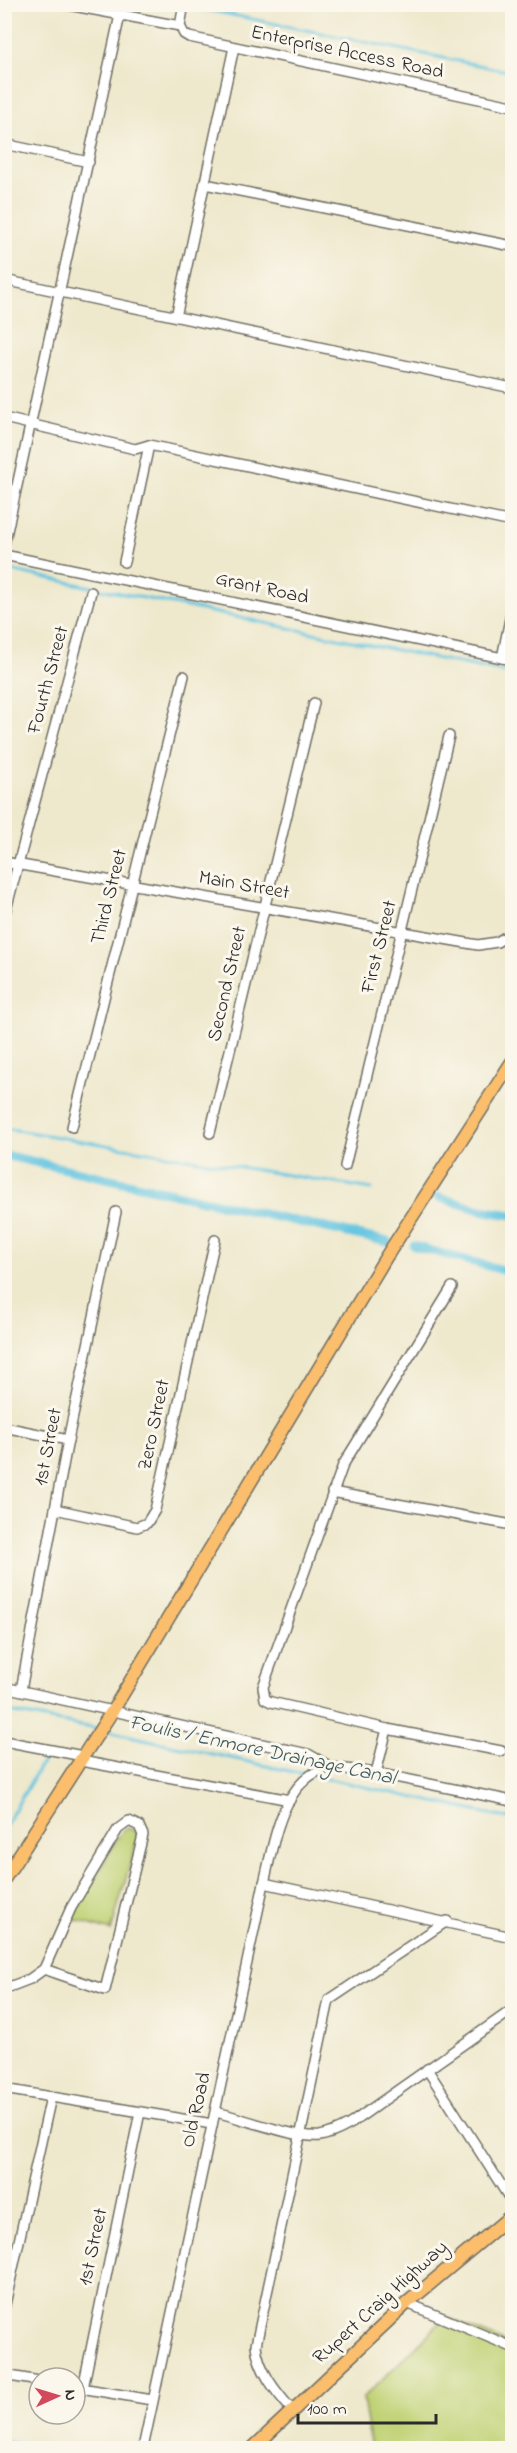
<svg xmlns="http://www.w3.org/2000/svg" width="517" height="2453" font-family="'Indie Flower',sans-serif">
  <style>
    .green { fill: #c0d274; stroke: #767e50; stroke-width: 1.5 }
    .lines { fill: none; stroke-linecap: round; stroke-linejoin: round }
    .stream { stroke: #62c4e0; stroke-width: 3 }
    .canal { stroke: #62c4e0; stroke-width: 9 }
    .minor-casing { stroke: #6f6d63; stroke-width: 12 }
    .major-casing { stroke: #6f6d63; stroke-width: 15 }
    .minor { stroke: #fff; stroke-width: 9 }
    .major { stroke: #fabe6d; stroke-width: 12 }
    .labels { text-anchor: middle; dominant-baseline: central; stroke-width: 6; stroke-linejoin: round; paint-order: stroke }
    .street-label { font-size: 20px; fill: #2b2b2b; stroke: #fbf7ec }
    .water-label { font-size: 21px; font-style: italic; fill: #3c5961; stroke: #fbf7ec }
  </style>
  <rect width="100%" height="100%" fill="#fbf7ec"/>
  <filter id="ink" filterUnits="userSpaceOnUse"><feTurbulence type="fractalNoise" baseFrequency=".0167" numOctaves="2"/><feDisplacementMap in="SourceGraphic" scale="12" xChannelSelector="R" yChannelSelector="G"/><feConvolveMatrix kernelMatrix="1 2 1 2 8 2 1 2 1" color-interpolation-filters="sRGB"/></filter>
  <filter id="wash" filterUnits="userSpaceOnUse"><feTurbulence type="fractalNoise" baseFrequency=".008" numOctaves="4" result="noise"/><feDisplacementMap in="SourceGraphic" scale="24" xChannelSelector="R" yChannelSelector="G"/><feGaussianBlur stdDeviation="1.35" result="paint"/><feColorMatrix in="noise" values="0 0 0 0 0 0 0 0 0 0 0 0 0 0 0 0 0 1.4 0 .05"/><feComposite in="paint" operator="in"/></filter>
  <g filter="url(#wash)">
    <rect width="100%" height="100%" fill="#eee8cc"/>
    <!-- green -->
    <g class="green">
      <polygon points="128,1828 136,1832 138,1836 111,1931 72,1919 122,1831"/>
      <polygon points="446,2317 512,2346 512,2448 371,2448 363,2398"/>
    </g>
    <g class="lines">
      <!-- stream -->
      <g class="stream">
        <polyline points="178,4 512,72"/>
        <polyline points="4,569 512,674"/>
        <polyline points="4,1128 372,1189"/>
        <polyline points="4,1711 97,1729"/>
        <polyline points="103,1730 308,1775"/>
        <polyline points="315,1776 512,1819"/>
        <polyline points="4,1828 46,1756"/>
        <polyline points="4,2442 51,2448"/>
      </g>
      <!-- canal -->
      <g class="canal">
        <polyline points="4,1155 388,1242"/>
        <polyline points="438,1197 480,1210 512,1215"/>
        <polyline points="414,1246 510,1272 512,1276"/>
      </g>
    </g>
  </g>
  <g filter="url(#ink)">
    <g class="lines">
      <defs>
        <g id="minor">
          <polyline points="63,4 180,26"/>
          <polyline points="180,26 184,34 189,37 512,106"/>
          <polyline points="180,26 184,4"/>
          <polyline points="4,144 89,162"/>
          <polyline points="205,184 512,246"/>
          <polyline points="4,280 512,388"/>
          <polyline points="176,317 234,47"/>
          <polyline points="4,418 135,449 149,445 512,522"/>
          <polyline points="4,545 120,15"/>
          <polyline points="4,555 512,660"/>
          <polyline points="124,562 149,445"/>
          <polyline points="502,658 512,609"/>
          <polyline points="4,862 478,945 497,942 512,933"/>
          <polyline points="4,917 91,592"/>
          <polyline points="72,1127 184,676"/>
          <polyline points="210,1133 314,703"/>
          <polyline points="345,1166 449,736"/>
          <polyline points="4,1427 68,1440"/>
          <polyline points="332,1492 512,1525"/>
          <polyline points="55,1509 137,1527 147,1523 155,1510 215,1240"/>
          <polyline points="4,1687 308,1754 331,1767"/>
          <polyline points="21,1690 68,1440 116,1212"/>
          <polyline points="387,1729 501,1751"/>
          <polyline points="4,1741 83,1756"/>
          <polyline points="81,1761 290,1800"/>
          <polyline points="376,1773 387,1729 271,1702 265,1699 263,1687 343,1465 452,1287"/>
          <polyline points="264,1883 512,1937"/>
          <polyline points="4,1989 30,1979 44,1969 71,1908 118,1829 129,1821 139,1826 143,1835 105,1990 44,1969"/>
          <polyline points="427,2069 512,2202"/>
          <polyline points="4,2089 212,2124"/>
          <path d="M 216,2112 C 241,2118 298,2139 320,2136 C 331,2134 341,2129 350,2124 L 512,2010"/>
          <polyline points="407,2303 512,2347"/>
          <polyline points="4,2309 51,2097"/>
          <polyline points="4,2375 39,2381"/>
          <polyline points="75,2387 152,2400"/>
          <polyline points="83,2388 140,2112"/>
          <path d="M 292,2410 C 276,2392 258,2370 256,2345 L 329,2000 L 447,1921"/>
          <path d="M 143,2448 L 264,1883 C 274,1843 282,1776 331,1767 L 376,1773 L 512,1801"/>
        </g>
        <g id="major">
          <polyline points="4,1879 113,1710 386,1257 512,1062"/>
          <polyline points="253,2448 407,2303 512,2215"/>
        </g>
      </defs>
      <!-- minor casing -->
      <use href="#minor" class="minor-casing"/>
      <!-- major casing -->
      <use href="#major" class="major-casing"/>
      <!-- minor -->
      <use href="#minor" class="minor"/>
      <!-- major -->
      <use href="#major" class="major"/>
    </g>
  </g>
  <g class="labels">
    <!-- street labels -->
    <g class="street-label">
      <text transform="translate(347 53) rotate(12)">Enterprise Access Road</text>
      <text transform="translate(262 589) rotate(12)">Grant Road</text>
      <text transform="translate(49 680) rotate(-75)">Fourth Street</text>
      <text transform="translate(244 886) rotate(10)">Main Street</text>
      <text transform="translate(110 897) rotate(-76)">Third Street</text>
      <text transform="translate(380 947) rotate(-76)">First Street</text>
      <text transform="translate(228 984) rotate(-77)">Second Street</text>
      <text transform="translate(155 1425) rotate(-78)">Zero Street</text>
      <text transform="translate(49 1447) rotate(-79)">1st Street</text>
      <text transform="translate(197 2110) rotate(-77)">Old Road</text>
      <text transform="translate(94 2247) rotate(-78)">1st Street</text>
      <text transform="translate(381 2303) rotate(-42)">Rupert Craig Highway</text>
    </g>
    <!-- water labels -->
    <g class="water-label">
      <text transform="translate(262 1751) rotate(12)">Foulis / Enmore Drainage Canal</text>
    </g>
  </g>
  <!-- margin -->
  <rect width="517" height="2453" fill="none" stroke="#fbf7ec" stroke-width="24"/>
  <!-- north arrow -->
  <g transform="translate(57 2396) rotate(86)"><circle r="28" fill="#fbf7ec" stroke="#a8a59f" stroke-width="1.5"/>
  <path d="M0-4.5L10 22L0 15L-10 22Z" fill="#d1495b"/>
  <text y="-9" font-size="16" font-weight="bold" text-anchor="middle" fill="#2b2b2b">N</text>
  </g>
  <!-- scale -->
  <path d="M298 2414v9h138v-9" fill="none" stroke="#2b2b2b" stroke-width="3"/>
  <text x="307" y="2414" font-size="18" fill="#2b2b2b" stroke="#fbf7ec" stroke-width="4.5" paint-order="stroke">100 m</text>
</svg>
